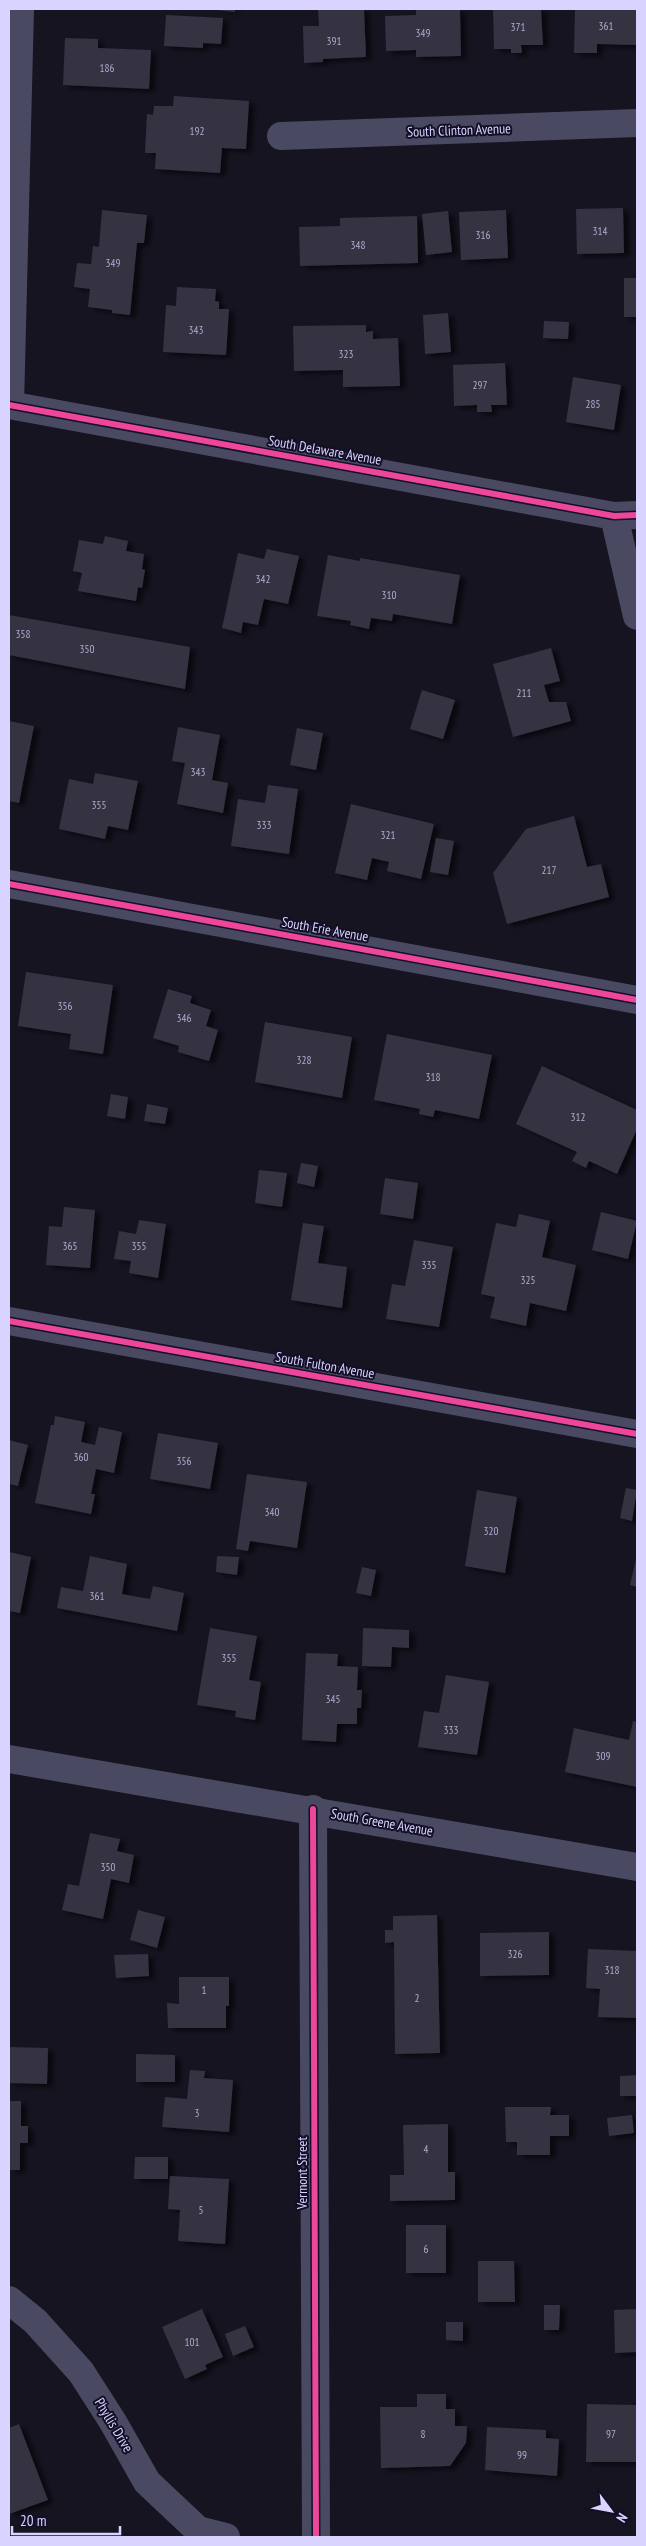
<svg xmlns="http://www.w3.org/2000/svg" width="646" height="2546" font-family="'PT Sans Narrow',sans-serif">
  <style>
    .building { fill: #343243; filter: url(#shadow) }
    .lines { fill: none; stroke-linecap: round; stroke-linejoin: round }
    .minor { stroke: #4a4962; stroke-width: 28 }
    .tertiary { stroke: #4a4962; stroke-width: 28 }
    .cycleway-casing { stroke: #130f26; stroke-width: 9 }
    .cycleway { stroke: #ed469a; stroke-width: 6 }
    .labels { text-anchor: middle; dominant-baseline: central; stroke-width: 4; stroke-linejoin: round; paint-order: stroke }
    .number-label { font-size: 11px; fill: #b0acd0 }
    .street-label { font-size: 14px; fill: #d9d4ff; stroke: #130f26 }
  </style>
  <defs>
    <filter id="shadow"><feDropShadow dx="5.5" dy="3" stdDeviation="2.5" flood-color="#0009"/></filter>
  </defs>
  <rect width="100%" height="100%" fill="#161421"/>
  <!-- building -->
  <g class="building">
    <polygon points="206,9 235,9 235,12"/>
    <polygon points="318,9 364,9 366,57 323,59 323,62 304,63 303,26 319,26"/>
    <polygon points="493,9 541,9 543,45 521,45 522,53 511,53 511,49 494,49"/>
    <polygon points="575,9 637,9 637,45 597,44 597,53 574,53"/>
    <polygon points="416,10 460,10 461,56 416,57 416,50 386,51 385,16 416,15"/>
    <polygon points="166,15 223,18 221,44 203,43 203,48 164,46"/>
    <polygon points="65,38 98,39 98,48 151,50 149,89 63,85"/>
    <polygon points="174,96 249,101 246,149 222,148 220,173 155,169 156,153 145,153 147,114 153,115 154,106 173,106"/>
    <polygon points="623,208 624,253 577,254 576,209"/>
    <polygon points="102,210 147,215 144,243 137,243 130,315 112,313 112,310 88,307 90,289 74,287 77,263 91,264 93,246 99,247"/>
    <polygon points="506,210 508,258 461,260 459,212"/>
    <polygon points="448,211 452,252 426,255 422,214"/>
    <polygon points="417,216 418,263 300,266 299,227 340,226 340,218"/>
    <rect x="624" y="278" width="13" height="39"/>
    <polygon points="177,287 216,289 215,301 219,302 219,309 229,309 226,355 163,352 166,305 176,306"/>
    <polygon points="448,313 451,352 425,354 423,315"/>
    <polygon points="544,321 569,322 568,339 543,338"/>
    <polygon points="366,325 366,332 373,331 373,339 398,338 400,386 343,387 343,370 294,371 293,326"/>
    <polygon points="505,363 507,405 491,405 492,412 477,412 477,405 454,406 453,365"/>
    <polygon points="573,377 621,385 614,430 566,422"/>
    <polygon points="105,536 128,541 126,551 144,554 142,569 145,570 142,588 138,587 136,601 78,591 82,573 73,571 79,540 103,544"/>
    <polygon points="267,549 299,556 288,604 264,599 258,625 243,622 241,633 222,628 238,553 264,559"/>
    <polygon points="328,555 360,561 360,558 460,575 452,624 393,614 392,621 371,618 369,629 350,625 351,621 317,616"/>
    <polygon points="9,615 190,647 185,689 9,655"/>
    <polygon points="551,648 560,681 544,685 549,702 566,702 571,721 513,737 493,664"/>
    <polygon points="422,690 455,700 443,739 410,729"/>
    <polygon points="9,721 34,726 19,803 9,801"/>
    <polygon points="178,727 220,735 212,780 228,783 223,813 177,804 185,763 172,761"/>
    <polygon points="297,728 323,733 316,770 290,765"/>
    <polygon points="95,773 138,781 128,830 108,826 105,839 59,829 69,779 93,784"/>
    <polygon points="268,785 298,789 289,854 231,846 238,799 265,803"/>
    <polygon points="351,804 434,824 421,879 387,871 389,862 372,858 367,880 335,873"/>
    <polygon points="574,816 587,867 601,864 609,897 507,924 493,873 526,829"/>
    <polygon points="436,838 454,841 448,875 430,872"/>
    <polygon points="26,972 113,985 103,1054 69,1049 71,1034 18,1026"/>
    <polygon points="168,989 192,996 190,1003 211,1010 206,1026 218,1030 209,1061 178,1052 179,1046 153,1038"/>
    <polygon points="265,1022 352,1037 342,1098 255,1082"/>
    <polygon points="387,1034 492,1055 479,1119 435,1110 433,1117 419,1114 420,1109 374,1100"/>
    <polygon points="542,1066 637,1110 637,1129 617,1174 589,1161 586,1168 572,1161 577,1152 516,1124"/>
    <polygon points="111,1094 128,1097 125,1119 107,1116"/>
    <polygon points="147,1104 168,1108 165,1124 144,1121"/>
    <polygon points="301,1163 318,1166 314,1187 297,1183"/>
    <polygon points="259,1170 287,1173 282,1207 255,1203"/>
    <polygon points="385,1178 418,1183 413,1219 380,1214"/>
    <polygon points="64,1207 95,1210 90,1268 46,1265 49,1226 62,1227"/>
    <polygon points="601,1212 637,1221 628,1259 592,1250"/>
    <polygon points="519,1214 550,1221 542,1257 576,1265 566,1311 530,1303 526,1326 490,1318 495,1297 481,1294 496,1223 516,1227"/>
    <polygon points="139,1220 166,1224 158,1278 129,1273 131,1261 114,1259 119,1231 136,1234"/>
    <polygon points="303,1223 324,1226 318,1263 347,1267 342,1308 291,1300"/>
    <polygon points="414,1240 453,1247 439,1327 386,1319 392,1284 405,1286"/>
    <polygon points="55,1416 85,1422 81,1442 95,1445 99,1427 122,1432 114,1473 96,1469 91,1494 95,1494 91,1514 35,1503 51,1425 54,1425"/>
    <polygon points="158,1433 218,1443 210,1489 150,1479"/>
    <polygon points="9,1440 28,1445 18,1486 9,1484"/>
    <polygon points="247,1474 307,1482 297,1548 250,1541 248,1551 236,1549"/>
    <polygon points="626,1488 637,1490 632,1521 620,1518"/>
    <polygon points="477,1490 517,1497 505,1573 465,1566"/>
    <polygon points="9,1552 31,1557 20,1613 9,1611"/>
    <polygon points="637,1555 637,1587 630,1585"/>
    <polygon points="90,1556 127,1564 122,1594 150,1599 153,1586 184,1593 177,1631 57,1608 61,1587 83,1591"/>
    <polygon points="217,1556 239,1557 237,1575 216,1572"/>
    <polygon points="362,1567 376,1570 371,1596 356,1593"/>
    <polygon points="210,1628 257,1636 249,1680 261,1682 255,1720 235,1717 236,1711 197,1705"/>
    <polygon points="363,1628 409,1630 409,1648 392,1647 391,1667 362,1666"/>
    <polygon points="306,1653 338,1654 337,1666 358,1667 357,1690 362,1690 361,1708 357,1708 357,1724 337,1724 336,1742 302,1740"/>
    <polygon points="446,1675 489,1682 477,1755 418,1747 424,1711 439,1713"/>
    <polygon points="633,1721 637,1722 637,1787 565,1772 574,1728 629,1740"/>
    <polygon points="90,1833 120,1839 117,1851 134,1855 129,1883 111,1879 103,1919 62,1910 68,1884 79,1886"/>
    <polygon points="138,1910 165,1917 157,1948 130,1940"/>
    <polygon points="437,1915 440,2053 395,2054 394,1942 385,1943 385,1930 393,1930 393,1916"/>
    <polygon points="549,1932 549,1975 480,1976 480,1933"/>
    <polygon points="588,1949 637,1951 637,2018 598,2017 600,1989 586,1988"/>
    <polygon points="148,1954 149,1976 116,1978 114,1955"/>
    <polygon points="179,1977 229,1977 229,2006 226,2006 226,2028 168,2028 167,2003 179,2004"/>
    <polygon points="9,2047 48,2048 47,2084 9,2083"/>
    <polygon points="136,2054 175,2055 175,2082 136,2082"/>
    <polygon points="190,2070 205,2071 204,2078 233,2080 229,2132 162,2127 165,2097 187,2099"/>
    <polygon points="637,2075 637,2096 620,2096 620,2076"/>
    <polygon points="9,2101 21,2101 21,2126 28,2126 28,2143 20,2143 20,2170 9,2170"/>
    <polygon points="505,2107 551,2107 550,2115 569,2115 569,2136 550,2136 550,2155 517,2155 517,2142 506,2142"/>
    <polygon points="632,2115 634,2133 609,2136 607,2118"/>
    <polygon points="448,2124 448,2172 455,2172 455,2200 390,2201 390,2175 404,2175 403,2125"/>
    <polygon points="135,2157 168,2157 168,2179 134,2179"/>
    <polygon points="170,2176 229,2179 225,2244 178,2241 180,2210 168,2209"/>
    <rect x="406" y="2225" width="40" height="48"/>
    <polygon points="478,2261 514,2261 515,2302 478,2302"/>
    <polygon points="544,2305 560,2305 559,2330 544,2330"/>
    <polygon points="202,2309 223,2357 205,2365 207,2369 185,2379 162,2327"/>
    <polygon points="637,2309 637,2352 615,2353 614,2310"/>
    <polygon points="446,2322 463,2322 463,2341 446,2340"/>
    <polygon points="245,2326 254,2347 233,2356 225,2334"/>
    <polygon points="417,2394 446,2394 446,2409 455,2409 455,2426 467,2426 466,2443 450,2466 381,2468 380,2407 417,2407"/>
    <polygon points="587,2404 636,2405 636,2462 586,2462"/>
    <polygon points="19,2424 48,2500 9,2514 9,2428"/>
    <polygon points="487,2427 546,2430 546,2438 559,2439 557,2476 485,2470"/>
  </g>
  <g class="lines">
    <!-- minor -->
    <g class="minor">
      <polyline points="281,136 637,123"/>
      <polyline points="10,405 20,9"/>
      <polyline points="614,516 637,616"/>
      <polyline points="9,884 637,1000"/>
      <polyline points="9,1321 637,1434"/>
      <polyline points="9,1759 637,1867"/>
      <polyline points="313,1809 316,2537"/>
      <polyline points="9,2300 35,2321 81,2372 113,2422 147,2482 198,2530 226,2537"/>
    </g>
    <!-- tertiary -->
    <polyline class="tertiary" points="9,405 614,516 637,515"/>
    <defs>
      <g id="cycleway">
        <polyline points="9,405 614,516 637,515"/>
        <polyline points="9,884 637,1000"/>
        <polyline points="9,1321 637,1434"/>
        <polyline points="313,1809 316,2537"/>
      </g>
    </defs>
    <!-- cycleway casing -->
    <use href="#cycleway" class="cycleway-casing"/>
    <!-- cycleway -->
    <use href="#cycleway" class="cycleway"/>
  </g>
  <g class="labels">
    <!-- number labels -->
    <g class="number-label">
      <text x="606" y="26">361</text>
      <text x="518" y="27">371</text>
      <text x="423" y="33">349</text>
      <text x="334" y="41">391</text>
      <text x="107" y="68">186</text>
      <text x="197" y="131">192</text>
      <text x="600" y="231">314</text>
      <text x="483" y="235">316</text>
      <text x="358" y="245">348</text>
      <text x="113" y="263">349</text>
      <text x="196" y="330">343</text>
      <text x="346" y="354">323</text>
      <text x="480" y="385">297</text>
      <text x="593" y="404">285</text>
      <text x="263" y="579">342</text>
      <text x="389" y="595">310</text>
      <text x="23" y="634">358</text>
      <text x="87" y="649">350</text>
      <text x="524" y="693">211</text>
      <text x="198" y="772">343</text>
      <text x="99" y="805">355</text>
      <text x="264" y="825">333</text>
      <text x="388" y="835">321</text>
      <text x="549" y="870">217</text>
      <text x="65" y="1006">356</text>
      <text x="184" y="1018">346</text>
      <text x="304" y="1060">328</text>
      <text x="433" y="1077">318</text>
      <text x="578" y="1117">312</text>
      <text x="70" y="1246">365</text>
      <text x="139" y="1246">355</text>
      <text x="429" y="1265">335</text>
      <text x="528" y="1280">325</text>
      <text x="81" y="1457">360</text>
      <text x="184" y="1461">356</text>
      <text x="272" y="1512">340</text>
      <text x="491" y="1531">320</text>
      <text x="97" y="1596">361</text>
      <text x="229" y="1658">355</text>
      <text x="333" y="1699">345</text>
      <text x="451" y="1730">333</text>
      <text x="603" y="1756">309</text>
      <text x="108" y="1867">350</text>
      <text x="515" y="1954">326</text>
      <text x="612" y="1970">318</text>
      <text x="204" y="1990">1</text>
      <text x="417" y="1998">2</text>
      <text x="197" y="2113">3</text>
      <text x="426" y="2149">4</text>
      <text x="201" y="2210">5</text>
      <text x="426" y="2249">6</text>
      <text x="192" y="2342">101</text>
      <text x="423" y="2434">8</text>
      <text x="611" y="2434">97</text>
      <text x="522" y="2455">99</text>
    </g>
    <!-- street labels -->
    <g class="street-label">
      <text transform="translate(459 130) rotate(-2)">South Clinton Avenue</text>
      <text transform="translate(325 450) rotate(10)">South Delaware Avenue</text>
      <text transform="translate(325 929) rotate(10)">South Erie Avenue</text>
      <text transform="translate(325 1365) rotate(10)">South Fulton Avenue</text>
      <text transform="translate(382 1822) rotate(10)">South Greene Avenue</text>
      <text transform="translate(302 2173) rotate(-90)">Vermont Street</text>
      <text transform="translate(114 2425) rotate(59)">Phyllis Drive</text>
    </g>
  </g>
  <!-- border -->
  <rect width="646" height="2546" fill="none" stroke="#d9d4ff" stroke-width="20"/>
  <!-- north arrow -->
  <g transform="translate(611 2511) rotate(122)" stroke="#130f26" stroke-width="4" paint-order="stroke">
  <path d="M0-4L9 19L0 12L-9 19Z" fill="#d9d4ff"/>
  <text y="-8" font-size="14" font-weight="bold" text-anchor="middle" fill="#d9d4ff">N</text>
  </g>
  <!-- scale -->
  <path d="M12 2526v8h108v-8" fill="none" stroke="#d9d4ff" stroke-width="2.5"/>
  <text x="20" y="2526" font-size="15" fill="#d9d4ff" stroke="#130f26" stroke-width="4" paint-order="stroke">20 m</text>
</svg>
